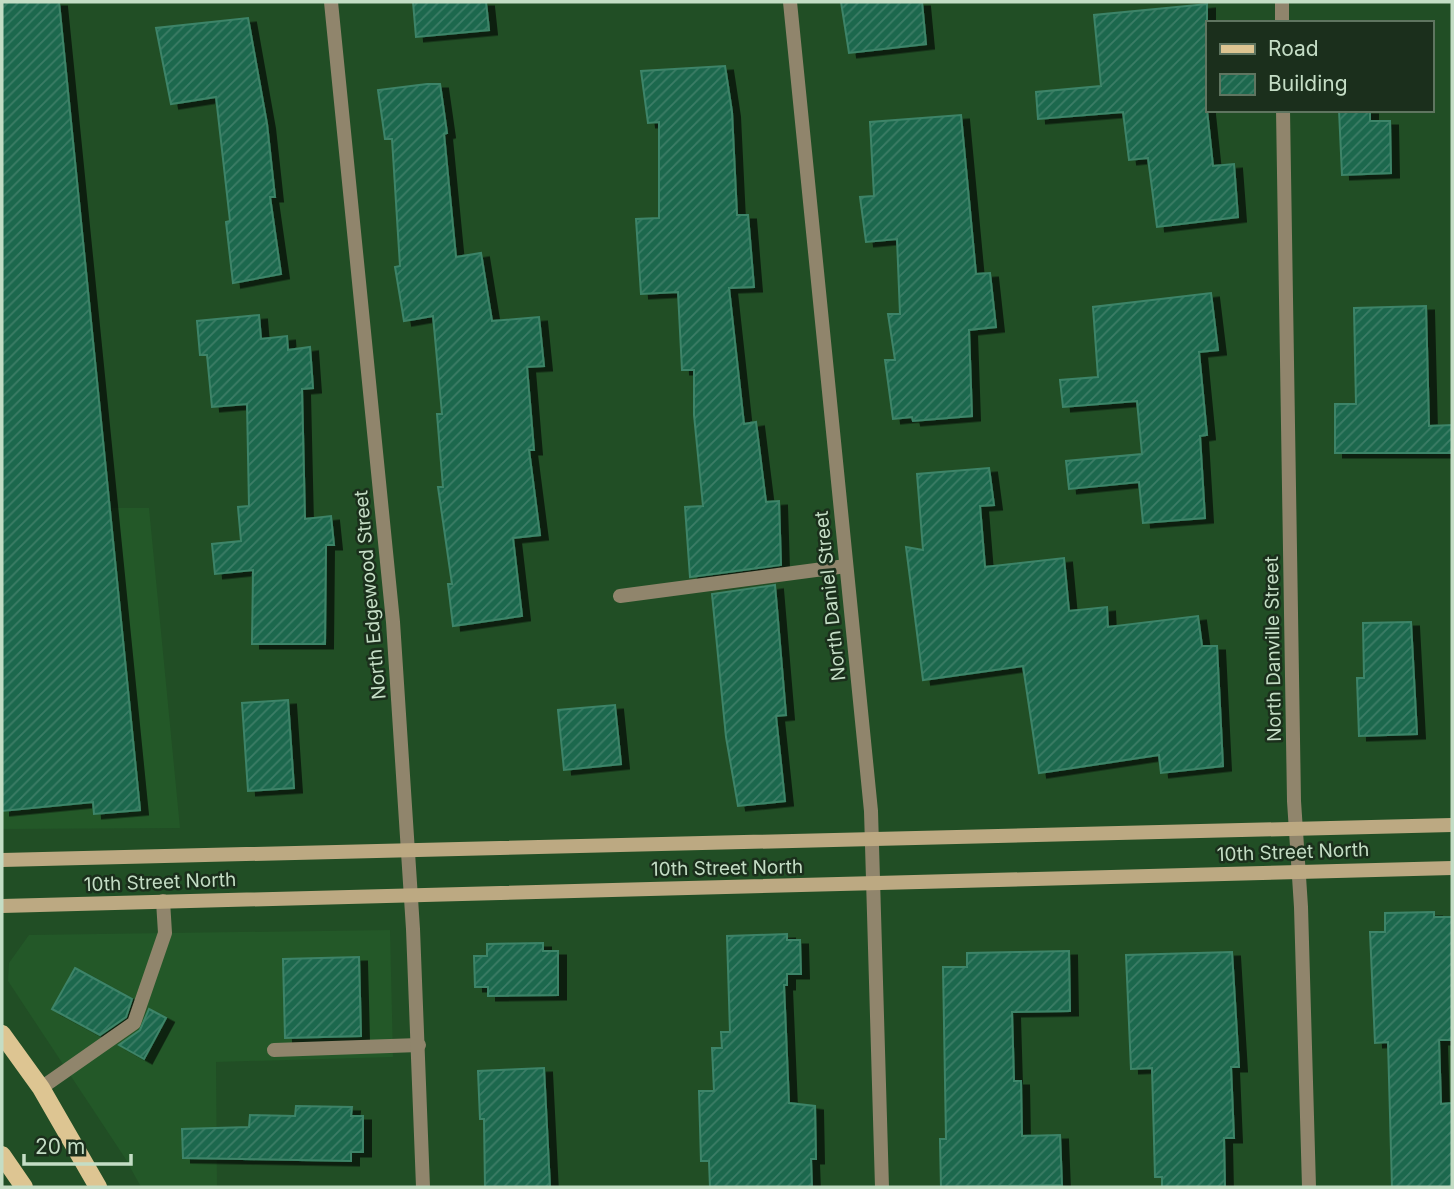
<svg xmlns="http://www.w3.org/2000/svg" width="1454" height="1189" font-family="Inter,sans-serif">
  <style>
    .built { fill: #235828 }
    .building { fill: url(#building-hatch); stroke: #3d8468; stroke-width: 2; filter: url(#shadow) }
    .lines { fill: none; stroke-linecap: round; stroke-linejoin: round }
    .service { stroke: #90856c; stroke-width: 14 }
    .minor { stroke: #90856c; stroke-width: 14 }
    .secondary { stroke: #bca982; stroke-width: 14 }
    .primary { stroke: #ddc592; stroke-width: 18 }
    .labels { text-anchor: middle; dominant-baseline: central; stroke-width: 5; stroke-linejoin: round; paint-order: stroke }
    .street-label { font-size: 19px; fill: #c4ddc5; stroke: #1b2f1c }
  </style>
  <defs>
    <pattern id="building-hatch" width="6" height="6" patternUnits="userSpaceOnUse" patternTransform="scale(1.75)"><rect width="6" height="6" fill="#1d684e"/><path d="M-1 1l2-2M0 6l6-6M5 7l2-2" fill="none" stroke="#3c7d66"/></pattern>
    <filter id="shadow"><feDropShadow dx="8" dy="4.5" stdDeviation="0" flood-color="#0009"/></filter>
  </defs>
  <rect width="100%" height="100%" fill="#214e25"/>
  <!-- built -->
  <g class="built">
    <polygon points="110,508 149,508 180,828 2,829 2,518"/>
    <polygon points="390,930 393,1057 216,1062 217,1187 141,1187 125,1158 8,981 9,963 29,935"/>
  </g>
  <!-- building -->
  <g class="building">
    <polygon points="2,2 59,2 140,810 94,814 93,802 2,811"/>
    <polygon points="413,2 486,2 489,30 416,37"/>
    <polygon points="841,2 922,2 926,44 849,53"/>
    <polygon points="1207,4 1207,110 1213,166 1234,164 1238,217 1157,227 1148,158 1129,160 1123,112 1038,119 1036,92 1101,86 1094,15"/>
    <polygon points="248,18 267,124 275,197 270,197 281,274 233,283 226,222 230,221 216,97 171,104 156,28"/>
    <polygon points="725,66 732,112 737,215 748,215 754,287 729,288 744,424 756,422 766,502 779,501 781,565 690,577 685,507 703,506 694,415 694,370 682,370 678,292 641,294 636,219 659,218 659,122 648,123 641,71"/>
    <polygon points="427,84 440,84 447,133 444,134 456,257 481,253 492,321 539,317 544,366 527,367 534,450 529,450 540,535 513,538 522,616 453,626 448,584 452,584 438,487 443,487 437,414 442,414 433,316 404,321 395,267 400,266 392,139 385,139 378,90"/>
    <polygon points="1339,110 1370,110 1370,121 1390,121 1391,173 1342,175"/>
    <polygon points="961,115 976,274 990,273 996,327 969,330 972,416 913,421 912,417 893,419 885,360 895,360 888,314 900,314 897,239 866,242 860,197 874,196 870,122"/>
    <polygon points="1211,293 1218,350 1199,352 1207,435 1200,436 1205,518 1143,523 1139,482 1069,489 1066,461 1142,454 1137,401 1063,407 1060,380 1098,377 1093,307"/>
    <polygon points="1426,306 1429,426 1452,425 1452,453 1335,453 1335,404 1356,404 1354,308"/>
    <polygon points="259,315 261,339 287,336 288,350 310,347 313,388 302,389 305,519 331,516 334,545 326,545 325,644 252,644 253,570 215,574 212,544 241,541 238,507 249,506 247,404 212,407 207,355 200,355 197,321"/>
    <polygon points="989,468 994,505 980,506 985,567 1064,558 1069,611 1107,607 1108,627 1198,616 1202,646 1217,646 1223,766 1161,773 1159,755 1039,773 1023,666 923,680 906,547 923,550 917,474"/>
    <polygon points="775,585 786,715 776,716 785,801 738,806 726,737 712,594"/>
    <polygon points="1411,622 1417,734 1359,736 1357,678 1364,678 1363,623"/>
    <polygon points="288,700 294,788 248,791 242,703"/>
    <polygon points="615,705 621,764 564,770 558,710"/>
    <polygon points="1434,912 1434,917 1452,917 1452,1040 1439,1040 1441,1104 1452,1103 1452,1187 1392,1187 1388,1042 1375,1043 1370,932 1385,932 1385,913"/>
    <polygon points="787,934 787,940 800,940 801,974 787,974 787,985 784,985 789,1103 815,1106 816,1159 811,1159 812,1187 710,1187 709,1161 701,1161 699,1091 714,1091 712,1048 722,1048 721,1032 730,1032 727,936"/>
    <polygon points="543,943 543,951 558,951 558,995 488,996 488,987 475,987 474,956 487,956 487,944"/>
    <polygon points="1069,951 1070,1011 1012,1012 1014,1081 1021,1081 1022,1136 1060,1135 1062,1185 941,1187 940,1139 946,1139 943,967 967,967 967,953"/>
    <polygon points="1232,952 1239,1067 1231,1067 1234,1138 1224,1138 1225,1187 1162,1187 1162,1177 1155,1177 1152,1068 1131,1069 1126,955"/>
    <polygon points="359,957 361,1036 285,1038 283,959"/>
    <polygon points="75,968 132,999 126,1017 100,1035 52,1009"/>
    <polygon points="149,1009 166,1018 144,1059 119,1045 140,1030"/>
    <polygon points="544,1068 550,1187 485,1187 484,1119 480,1119 478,1071"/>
    <polygon points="296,1106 352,1107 351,1116 363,1116 363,1152 351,1152 351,1161 183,1158 182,1129 249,1127 250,1115 295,1116"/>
  </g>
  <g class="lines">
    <!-- service -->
    <g class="service">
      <polyline points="620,596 846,566"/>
      <polyline points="274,1050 419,1045"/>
      <polyline points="41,1088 134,1023 165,933 163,901"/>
    </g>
    <!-- minor -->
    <g class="minor">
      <polyline points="331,2 393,622 413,929 423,1187"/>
      <polyline points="790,2 871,811 882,1187"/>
      <polyline points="1282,2 1282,23"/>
      <polyline points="1283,110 1294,801 1301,907 1309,1187"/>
    </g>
    <!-- secondary -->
    <g class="secondary">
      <polyline points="2,860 1452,825"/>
      <polyline points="2,906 1452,868"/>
    </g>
    <!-- primary -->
    <g class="primary">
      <polyline points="2,1034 41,1088 98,1187"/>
      <polyline points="2,1155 24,1187"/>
    </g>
  </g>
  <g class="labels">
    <!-- street labels -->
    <g class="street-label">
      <text transform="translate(370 595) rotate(-95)">North Edgewood Street</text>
      <text transform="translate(830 596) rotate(-96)">North Daniel Street</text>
      <text transform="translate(1273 649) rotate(-91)">North Danville Street</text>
      <text transform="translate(1293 852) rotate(-2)">10th Street North</text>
      <text transform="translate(727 868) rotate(-1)">10th Street North</text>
      <text transform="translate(160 882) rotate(-2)">10th Street North</text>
    </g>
  </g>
  <!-- border -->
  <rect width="1454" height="1189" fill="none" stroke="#c4ddc5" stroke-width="7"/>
  <!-- legend -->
  <rect x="1206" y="21" width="228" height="91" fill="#1b2f1c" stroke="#5f7560" stroke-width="2"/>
  <rect x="1220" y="44" width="35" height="10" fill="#ddc592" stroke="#5f7560" stroke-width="2"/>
  <text x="1268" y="56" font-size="21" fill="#c4ddc5">Road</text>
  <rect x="1220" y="74" width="35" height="21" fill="url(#building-hatch)" stroke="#5f7560" stroke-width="2"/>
  <text x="1268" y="91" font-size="21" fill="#c4ddc5">Building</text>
  <!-- scale -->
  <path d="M24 1154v10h107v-10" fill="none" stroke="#c4ddc5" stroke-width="3.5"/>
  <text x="35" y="1154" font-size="21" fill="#c4ddc5" stroke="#1b2f1c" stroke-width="5" paint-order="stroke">20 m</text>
</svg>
